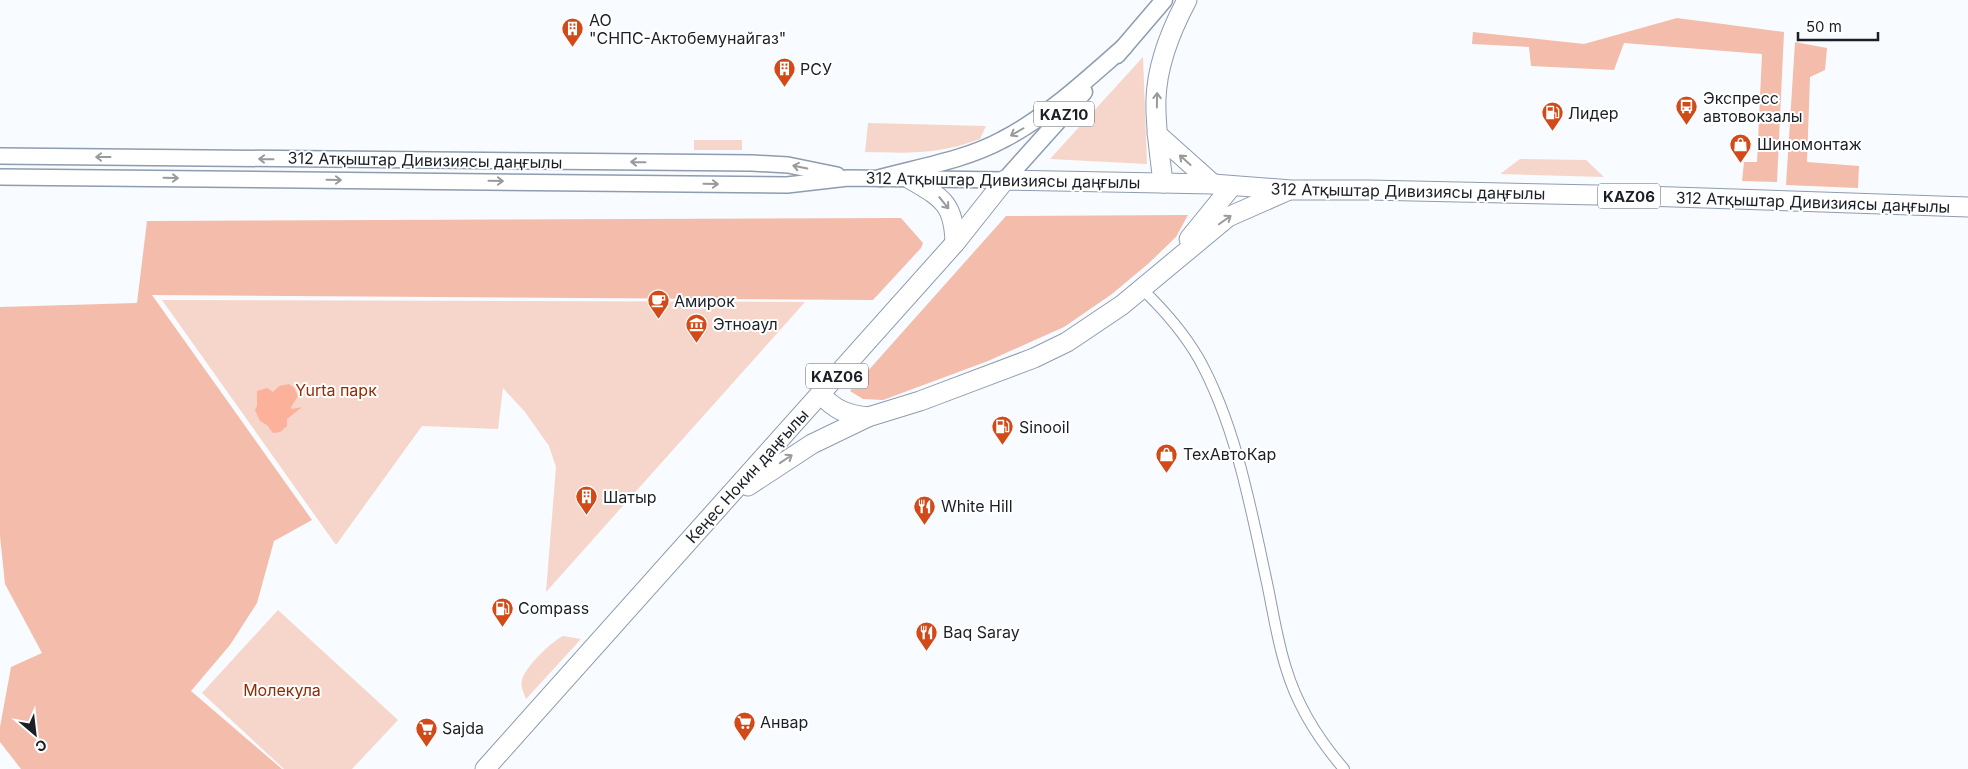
<svg xmlns="http://www.w3.org/2000/svg" width="1968" height="769" font-family="Inter,sans-serif">
  <style>
    .green { fill: #f6d5ca }
    .forest { fill: #f4bcaa }
    .water { fill: #fbb19a }
    .lines { fill: none; stroke-linecap: round; stroke-linejoin: round }
    .street-casing { stroke: #8e9cae; stroke-width: 12 }
    .secondary-casing { stroke: #8e9cae; stroke-width: 18 }
    .primary-casing { stroke: #8e9cae; stroke-width: 19 }
    .highway-casing { stroke: #8e9cae; stroke-width: 21 }
    .street { stroke: #fff; stroke-width: 10 }
    .secondary { stroke: #fff; stroke-width: 15 }
    .primary { stroke: #fff; stroke-width: 16 }
    .highway { stroke: #fff; stroke-width: 19 }
    .oneway { stroke: #989b9e }
    .labels { text-anchor: middle; dominant-baseline: central; stroke-width: 4; stroke-linejoin: round; paint-order: stroke }
    .shield { fill: #fff; stroke: #5f6368; stroke-width: 1 }
    .shield-label { font-size: 15px; font-weight: bold; fill: #1b2027 }
    .poi-label { font-size: 16px; fill: #1b2027; stroke: #fff; text-anchor: start }
    .street-label { font-size: 16px; fill: #1b2027; stroke: #fff }
    .park-label { font-size: 16px; fill: #932b00; stroke: #fff }
  </style>
  <rect width="100%" height="100%" fill="#f8fbff"/>
  <!-- green -->
  <g class="green">
    <polygon points="1143,57 1147,164 1050,159"/>
    <path d="M 868,123 L 986,126 L 980,139 C 937,155 910,153 865,152 Z"/>
    <rect x="694" y="140" width="48" height="10"/>
    <polygon points="1520,159 1586,160 1604,177 1500,174"/>
    <polygon points="162,300 805,302 546,592 556,467 549,446 525,412 503,388 498,429 422,426 336,545"/>
    <polygon points="278,610 398,720 352,769 284,769 202,693"/>
    <path d="M 563,636 L 581,639 L 526,699 C 524,693 520,687 522,680 C 525,667 551,642 563,636 Z"/>
  </g>
  <!-- forest -->
  <g class="forest">
    <polygon points="1677,18 1784,32 1777,182 1742,181 1744,162 1757,162 1762,54 1624,43 1614,70 1531,66 1529,47 1472,44 1473,32 1584,44"/>
    <polygon points="1795,42 1827,48 1825,70 1810,77 1807,162 1859,166 1858,188 1786,185"/>
    <polygon points="1188,215 1176,237 1149,263 1112,294 1064,327 988,361 883,400 863,399 850,391 1006,216"/>
    <polygon points="901,218 923,243 921,248 873,300 152,295 312,520 274,541 257,603 230,645 191,691 282,769 21,769 0,742 0,727 11,667 42,653 5,584 0,536 0,307 137,303 147,221"/>
  </g>
  <!-- water -->
  <polygon class="water" points="289,384 294,388 298,396 291,407 292,409 302,407 287,419 287,426 280,432 273,433 267,425 260,421 255,410 257,406 257,391 267,388 273,392 279,386"/>
  <g class="lines">
    <defs>
      <path id="street" d="M 1142,289 C 1164,310 1184,333 1199,359 C 1236,426 1251,509 1267,583 C 1273,611 1277,640 1286,668 C 1297,705 1319,740 1344,769"/>
      <g id="secondary">
        <polyline points="0,156 752,163 788,165 837,175"/>
        <polyline points="0,177 787,185 848,178 1005,180"/>
      </g>
      <g id="primary">
        <polyline points="1117,55 1164,0"/>
        <path d="M 880,178 C 920,167 965,160 1002,140 C 1047,117 1085,81 1124,47"/>
        <polyline points="1005,180 1084,92"/>
      </g>
      <g id="highway">
        <polyline points="1157,134 1213,184"/>
        <path d="M 910,179 C 942,198 954,203 955,243"/>
        <path d="M 1163,183 C 1160,155 1155,127 1156,99 C 1157,65 1171,30 1187,0"/>
        <polyline points="1189,239 1232,186"/>
        <path d="M 821,394 C 834,410 848,415 868,417"/>
        <polyline points="748,486 812,444 868,417 920,401 1034,358 1067,342 1122,305 1228,217 1287,191"/>
        <polyline points="485,769 955,243 1005,180 1213,184 1291,190 1368,190 1644,196 1968,207"/>
      </g>
    </defs>
    <!-- street casing -->
    <use href="#street" class="street-casing"/>
    <!-- secondary casing -->
    <use href="#secondary" class="secondary-casing"/>
    <!-- primary casing -->
    <use href="#primary" class="primary-casing"/>
    <!-- highway casing -->
    <use href="#highway" class="highway-casing"/>
    <!-- street -->
    <use href="#street" class="street"/>
    <!-- secondary -->
    <use href="#secondary" class="secondary"/>
    <!-- primary -->
    <use href="#primary" class="primary"/>
    <!-- highway -->
    <use href="#highway" class="highway"/>
  </g>
  <!-- one-way arrows -->
  <defs><path id="oneway-shaft" d="M-6 0H5M1.5-3L5.5 0L1.5 3" fill="none" stroke-width="1.6" stroke-linecap="round" stroke-linejoin="round" transform="scale(1.25)"/></defs>
  <g class="oneway">
    <use href="#oneway-shaft" transform="translate(1157 100) rotate(-89)"/>
    <use href="#oneway-shaft" transform="translate(1017 132) rotate(150)"/>
    <use href="#oneway-shaft" transform="translate(103 157) rotate(-180)"/>
    <use href="#oneway-shaft" transform="translate(266 159) rotate(-179)"/>
    <use href="#oneway-shaft" transform="translate(1185 160) rotate(-138)"/>
    <use href="#oneway-shaft" transform="translate(638 162) rotate(-179)"/>
    <use href="#oneway-shaft" transform="translate(800 167) rotate(-168)"/>
    <use href="#oneway-shaft" transform="translate(171 178) rotate(1)"/>
    <use href="#oneway-shaft" transform="translate(334 180) rotate(1)"/>
    <use href="#oneway-shaft" transform="translate(496 181) rotate(1)"/>
    <use href="#oneway-shaft" transform="translate(711 184) rotate(1)"/>
    <use href="#oneway-shaft" transform="translate(944 203) rotate(51)"/>
    <use href="#oneway-shaft" transform="translate(1225 220) rotate(-35)"/>
    <use href="#oneway-shaft" transform="translate(786 459) rotate(-34)"/>
  </g>
  <!-- icons -->
  <defs>
    <symbol id="building-pin" viewBox="-11 -11 22 30"><path d="M0 17L-7.5 6A9.5 9.5 0 1 1 7.5 6Z" fill="#d14a17" stroke="#fff"/><path d="M-4-6H4V6H1V3H-1V6H-4ZM-2.5-4.3h1.7v1.8h-1.7ZM.8-4.3h1.7v1.8H.8ZM-2.5-1h1.7V.8h-1.7ZM.8-1h1.7V.8H.8Z" fill="#fff"/></symbol>
    <symbol id="bus-pin" viewBox="-11 -11 22 30"><path d="M0 17L-7.5 6A9.5 9.5 0 1 1 7.5 6Z" fill="#d14a17" stroke="#fff"/><path d="M-5-6H5V4H4V6H2V4H-2V6H-4V4H-5ZM-3.5-4V0h7V-4ZM-3.5 1.2v1.5H-2V1.2ZM2 1.2v1.5H3.5V1.2Z" fill="#fff"/></symbol>
    <symbol id="fuel-pin" viewBox="-11 -11 22 30"><path d="M0 17L-7.5 6A9.5 9.5 0 1 1 7.5 6Z" fill="#d14a17" stroke="#fff"/><path d="M-5.5-6h7V0h2V4h1.3V-2.5L3-4.5l.8-.8L6-3V5H2.5V1h-1V6h-7ZM-4.2-4.7v3.2H.2V-4.7Z" fill="#fff"/></symbol>
    <symbol id="shop-pin" viewBox="-11 -11 22 30"><path d="M0 17L-7.5 6A9.5 9.5 0 1 1 7.5 6Z" fill="#d14a17" stroke="#fff"/><path d="M-5-2.5h2.3a2.7 3.5 0 0 1 5.4 0H5L5.5 6h-11ZM-1.5-2.5h3a1.5 2.3 0 0 0-3 0Z" fill="#fff"/></symbol>
    <symbol id="cafe-pin" viewBox="-11 -11 22 30"><path d="M0 17L-7.5 6A9.5 9.5 0 1 1 7.5 6Z" fill="#d14a17" stroke="#fff"/><path d="M-5.5-4.5H6V0H3Q3 3.5 0 3.5H-2.5Q-5.5 3.5-5.5 0ZM3-3.2v2h1.7v-2ZM-6 4.5H4V6H-6Z" fill="#fff"/></symbol>
    <symbol id="museum-pin" viewBox="-11 -11 22 30"><path d="M0 17L-7.5 6A9.5 9.5 0 1 1 7.5 6Z" fill="#d14a17" stroke="#fff"/><path d="M0-6L6-3V-2H-6V-3ZM-5-1h2V3h-2ZM-1-1h2V3h-2ZM3-1h2V3H3ZM-6 4H6V6H-6Z" fill="#fff"/></symbol>
    <symbol id="restaurant-pin" viewBox="-11 -11 22 30"><path d="M0 17L-7.5 6A9.5 9.5 0 1 1 7.5 6Z" fill="#d14a17" stroke="#fff"/><path d="M-5-6h1v4h1v-4h1v4h1v-4h1v5L-1.5 .5V6h-2V.5L-5-1ZM5-6V6H3V1.5H1.5Q1.5-4 5-6Z" fill="#fff"/></symbol>
    <symbol id="supermarket-pin" viewBox="-11 -11 22 30"><path d="M0 17L-7.5 6A9.5 9.5 0 1 1 7.5 6Z" fill="#d14a17" stroke="#fff"/><path d="M-6-5.5h2.5l.6 2H6L4.5 2H-2.5L-4.4-4H-6ZM-1.5 3.2a1.3 1.3 0 1 0 .1 0ZM3 3.2a1.3 1.3 0 1 0 .1 0Z" fill="#fff"/></symbol>
  </defs>
  <g fill-rule="evenodd">
    <use href="#building-pin" x="560" y="16" width="25" height="34"/>
    <use href="#building-pin" x="772" y="56" width="25" height="34"/>
    <use href="#bus-pin" x="1674" y="94" width="25" height="34"/>
    <use href="#fuel-pin" x="1540" y="100" width="25" height="34"/>
    <use href="#shop-pin" x="1728" y="132" width="25" height="34"/>
    <use href="#cafe-pin" x="646" y="288" width="25" height="34"/>
    <use href="#museum-pin" x="684" y="312" width="25" height="34"/>
    <use href="#fuel-pin" x="990" y="414" width="25" height="34"/>
    <use href="#shop-pin" x="1154" y="442" width="25" height="34"/>
    <use href="#building-pin" x="574" y="484" width="25" height="34"/>
    <use href="#restaurant-pin" x="912" y="494" width="25" height="34"/>
    <use href="#fuel-pin" x="490" y="596" width="25" height="34"/>
    <use href="#restaurant-pin" x="914" y="620" width="25" height="34"/>
    <use href="#supermarket-pin" x="732" y="710" width="25" height="34"/>
    <use href="#supermarket-pin" x="414" y="716" width="25" height="34"/>
  </g>
  <g class="labels">
    <!-- shield labels -->
    <g class="shield">
      <rect x="1034" y="101.5" width="60" height="25" rx="4"/>
      <rect x="1598" y="183.5" width="62" height="25" rx="4"/>
      <rect x="806" y="363.5" width="62" height="25" rx="4"/>
    </g>
    <g class="shield-label">
      <text x="1064" y="114">KAZ10</text>
      <text x="1629" y="196">KАZ06</text>
      <text x="837" y="376">KАZ06</text>
    </g>
    <!-- poi labels -->
    <g class="poi-label">
      <text x="589" y="20">АО<tspan x="589" dy="18">"СНПС-Актобемунайгаз"</tspan></text>
      <text x="800" y="69">РСУ</text>
      <text x="1703" y="98">Экспресс<tspan x="1703" dy="18">автовокзалы</tspan></text>
      <text x="1568" y="113">Лидер</text>
      <text x="1757" y="144">Шиномонтаж</text>
      <text x="674" y="301">Амирок</text>
      <text x="713" y="324">Этноаул</text>
      <text x="1019" y="427">Sinooil</text>
      <text x="1183" y="454">ТехАвтоКар</text>
      <text x="603" y="497">Шатыр</text>
      <text x="941" y="506">White Hill</text>
      <text x="518" y="608">Compass</text>
      <text x="943" y="632">Baq Saray</text>
      <text x="760" y="722">Анвар</text>
      <text x="442" y="728">Sajda</text>
    </g>
    <!-- street labels -->
    <g class="street-label">
      <text transform="translate(425 160) rotate(1)">312 Атқыштар Дивизиясы даңғылы</text>
      <text transform="translate(1003 180) rotate(1)">312 Атқыштар Дивизиясы даңғылы</text>
      <text transform="translate(1408 191) rotate(1)">312 Атқыштар Дивизиясы даңғылы</text>
      <text transform="translate(1813 202) rotate(2)">312 Атқыштар Дивизиясы даңғылы</text>
      <text transform="translate(747 476) rotate(-48)">Кеңес Нокин даңғылы</text>
    </g>
    <!-- park labels -->
    <g class="park-label">
      <text x="336" y="390">Yurta парк</text>
      <text x="282" y="690">Молекула</text>
    </g>
  </g>
  <!-- north arrow -->
  <g transform="translate(35 734) rotate(152)" stroke="#ffffff" stroke-width="4" paint-order="stroke">
  <path d="M0-4L9 19L0 12L-9 19Z" fill="#1b2027"/>
  <text y="-8" font-size="14" font-weight="bold" text-anchor="middle" fill="#1b2027">С</text>
  </g>
  <!-- scale -->
  <path d="M1798 32v8h80v-8" fill="none" stroke="#1b2027" stroke-width="2.5"/>
  <text x="1806" y="32" font-size="15" fill="#1b2027" stroke="#ffffff" stroke-width="4" paint-order="stroke">50 m</text>
</svg>
